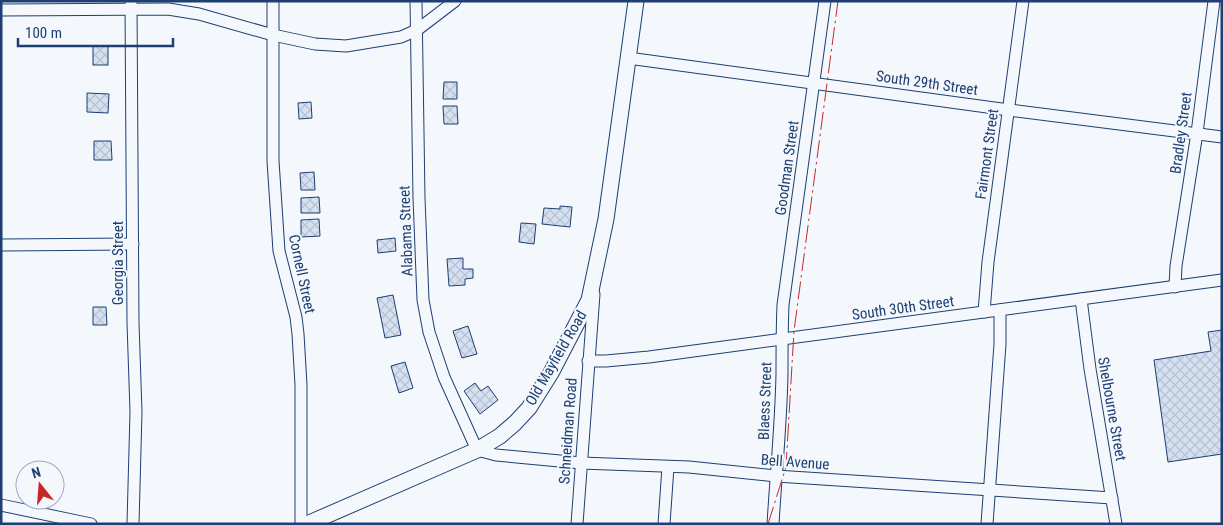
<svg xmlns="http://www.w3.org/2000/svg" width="1223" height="525" font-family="'Roboto Condensed',sans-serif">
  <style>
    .building { fill: url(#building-cross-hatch); stroke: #1d3f73 }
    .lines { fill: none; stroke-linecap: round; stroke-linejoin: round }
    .minor-casing { stroke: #1d3f73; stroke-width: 13 }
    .major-casing { stroke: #1d3f73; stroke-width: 17 }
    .minor { stroke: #f4f7fb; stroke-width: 11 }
    .major { stroke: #f4f7fb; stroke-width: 15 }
    .power { stroke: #c62828; stroke-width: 1; stroke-dasharray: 18 4 2.5 4; stroke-linecap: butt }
    .labels { text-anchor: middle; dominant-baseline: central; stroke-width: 4; stroke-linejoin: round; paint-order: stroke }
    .street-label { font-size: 15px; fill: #1d3f73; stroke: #f4f7fb }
  </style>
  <defs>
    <pattern id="building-cross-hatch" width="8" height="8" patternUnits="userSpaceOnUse" patternTransform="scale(1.25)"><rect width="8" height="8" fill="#d5e0f0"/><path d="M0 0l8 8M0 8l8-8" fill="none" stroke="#b6c1d1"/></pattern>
  </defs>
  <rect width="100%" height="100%" fill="#f4f7fb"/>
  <!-- building -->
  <g class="building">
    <rect x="93" y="46" width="15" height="19"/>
    <polygon points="444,82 457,82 457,99 443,99"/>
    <polygon points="87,93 109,94 108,113 87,112"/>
    <polygon points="311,102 312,118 299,119 298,103"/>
    <polygon points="443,106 457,106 458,124 444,124"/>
    <polygon points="94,141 111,141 112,160 94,160"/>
    <polygon points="314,172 315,190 301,190 300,173"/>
    <polygon points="319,197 320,213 301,213 301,198"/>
    <polygon points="560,206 572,207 570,227 542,224 544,208 560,209"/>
    <polygon points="319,219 320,236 301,237 301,220"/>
    <polygon points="521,223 536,224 534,244 519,242"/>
    <polygon points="395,238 396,251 378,253 377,240"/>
    <polygon points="463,258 463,269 473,269 473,278 465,279 465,285 449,286 447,259"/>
    <polygon points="393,295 401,335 385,338 377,298"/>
    <polygon points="93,307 106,307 107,325 93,325"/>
    <polygon points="468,326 477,354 462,358 453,331"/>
    <polygon points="1222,330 1222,454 1168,462 1154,360 1211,351 1208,332"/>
    <polygon points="405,362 413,388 399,393 391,366"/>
    <polygon points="475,383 481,391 488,386 498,400 480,414 464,391"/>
  </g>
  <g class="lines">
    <defs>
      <g id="minor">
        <polyline points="131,1 133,323 136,412 133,524"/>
        <polyline points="273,1 273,161 279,251 296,317 298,334 301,385 301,524"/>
        <polyline points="416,1 419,198 423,300 429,332 444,377 477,450 496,455 581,463 689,467 776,476 1112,498"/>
        <polyline points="1,10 168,9 199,14 273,35 315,44 346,46 401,37 417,30 455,1"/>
        <polyline points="628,58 1009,110 1222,137"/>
        <polyline points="1,245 133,244"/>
        <polyline points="1175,287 1176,266 1197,133 1214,1"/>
        <polyline points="1081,299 1090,369 1116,524"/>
        <polyline points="984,312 988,262 1023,1"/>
        <polyline points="588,361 606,361 649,357 1222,280"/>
        <polyline points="1,505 91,524"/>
        <polyline points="577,524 594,294"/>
        <polyline points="664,524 668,467"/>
        <path d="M 773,524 C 776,474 781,424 782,374 C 782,351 782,329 783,305 L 825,1"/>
        <polyline points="987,524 1000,344 1000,310"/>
      </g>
      <polyline id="major" points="307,524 477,450 500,436 515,423 529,408 551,373 589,300 606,219 636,1"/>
    </defs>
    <!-- minor casing -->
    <use href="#minor" class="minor-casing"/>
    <!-- major casing -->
    <use href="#major" class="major-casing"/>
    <!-- minor -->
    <use href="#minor" class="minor"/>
    <!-- major -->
    <use href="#major" class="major"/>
    <!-- power -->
    <polyline class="power" points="768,524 786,467 794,331 838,1"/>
  </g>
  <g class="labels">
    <!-- street labels -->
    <g class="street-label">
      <text transform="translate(927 83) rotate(8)">South 29th Street</text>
      <text transform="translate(1181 133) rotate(-82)">Bradley Street</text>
      <text transform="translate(987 154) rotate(-82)">Fairmont Street</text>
      <text transform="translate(787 168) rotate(-82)">Goodman Street</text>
      <text transform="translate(406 231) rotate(-92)">Alabama Street</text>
      <text transform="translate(118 263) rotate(-90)">Georgia Street</text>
      <text transform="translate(302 274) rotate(78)">Cornell Street</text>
      <text transform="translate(903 308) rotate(-8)">South 30th Street</text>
      <text transform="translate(556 358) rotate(-60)">Old Mayfield Road</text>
      <text transform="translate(765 401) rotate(-88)">Blaess Street</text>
      <text transform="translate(1112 409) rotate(80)">Shelbourne Street</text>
      <text transform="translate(568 431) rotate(-86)">Schneidman Road</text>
      <text transform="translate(795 462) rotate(4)">Bell Avenue</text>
    </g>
  </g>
  <!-- border -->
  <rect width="1223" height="525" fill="none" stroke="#1d3f73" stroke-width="5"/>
  <!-- north arrow -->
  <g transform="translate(40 485) rotate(343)"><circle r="24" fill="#f4f7fb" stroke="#9eadc5"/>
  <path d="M0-4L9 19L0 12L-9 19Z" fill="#c62828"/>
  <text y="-8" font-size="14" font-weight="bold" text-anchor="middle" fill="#1d3f73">N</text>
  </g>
  <!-- scale -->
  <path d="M18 38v8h155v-8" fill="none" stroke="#1d3f73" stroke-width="2.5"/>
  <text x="25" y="38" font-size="15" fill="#1d3f73" stroke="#f4f7fb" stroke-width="4" paint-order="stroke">100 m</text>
</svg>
